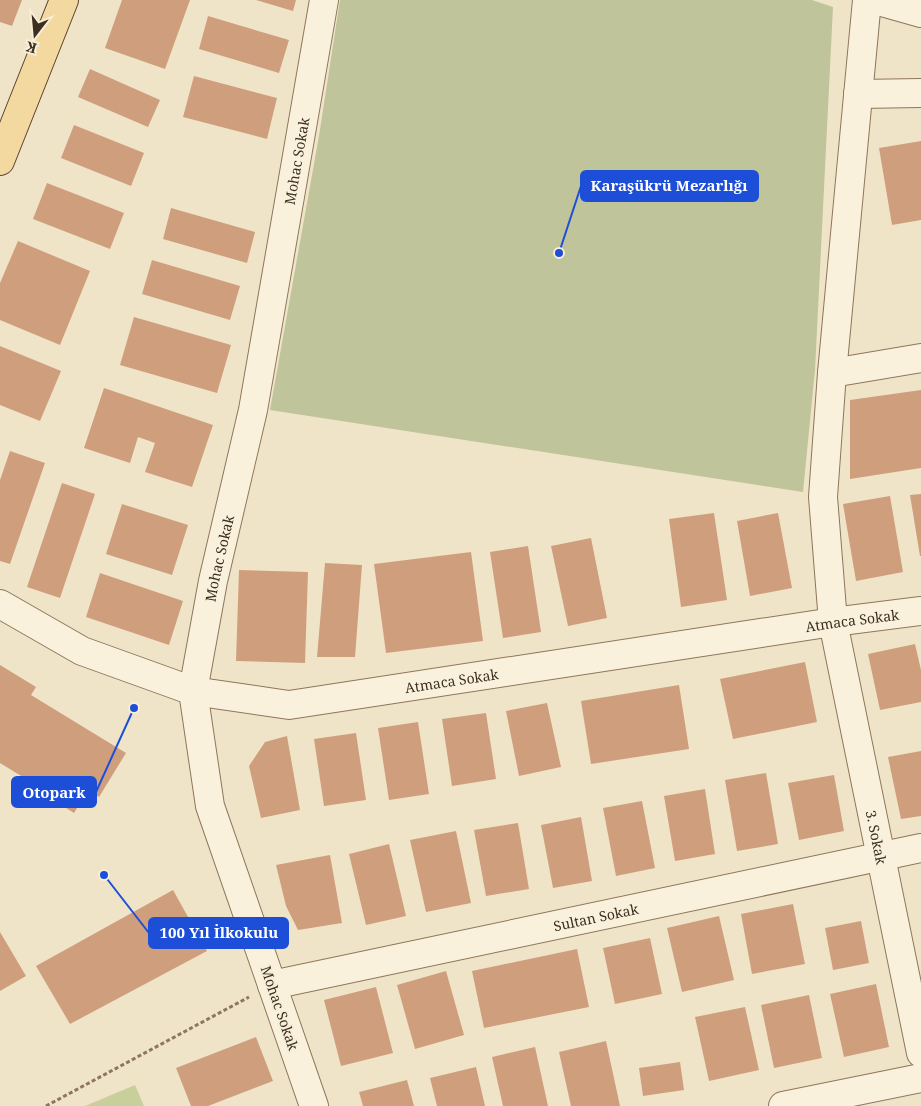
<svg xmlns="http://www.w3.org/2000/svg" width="921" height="1106" font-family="'Noto Serif',serif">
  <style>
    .green { fill: #c9cf9b }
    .cemetery { fill: #bfc49a }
    .building { fill: #cf9f7d }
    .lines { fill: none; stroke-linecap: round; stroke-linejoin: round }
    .minor-casing { stroke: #8d765c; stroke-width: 30 }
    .major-casing { stroke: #5b4430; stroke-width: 30 }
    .path { stroke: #8d765c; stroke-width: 3; stroke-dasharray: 4 2.5; stroke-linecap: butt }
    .minor { stroke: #faf1dc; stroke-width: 28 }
    .major { stroke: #f3d9a0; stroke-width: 28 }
    .labels { text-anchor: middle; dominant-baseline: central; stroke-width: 4; stroke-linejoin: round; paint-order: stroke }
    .street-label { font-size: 14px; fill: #3d2e20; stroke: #f7eed8 }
    .leader { fill: none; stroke: #1d4ed8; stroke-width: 2 }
    .callout-dot { fill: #1d4ed8; stroke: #f7eed8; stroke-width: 2 }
    .callout { fill: #1d4ed8; stroke: #1d4ed8; stroke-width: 2 }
    .callout-label { font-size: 15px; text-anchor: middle; font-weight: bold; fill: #fff }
  </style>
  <rect width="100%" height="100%" fill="#f0e4c8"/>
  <!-- green -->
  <polygon class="green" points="135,1085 144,1106 85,1106"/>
  <!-- cemetery -->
  <polygon class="cemetery" points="340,0 812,0 833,7 815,370 803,492 270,410 319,136"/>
  <!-- building -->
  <g class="building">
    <polygon points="0,0 22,0 12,26 0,22"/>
    <polygon points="122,0 190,0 165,69 105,48"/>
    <polygon points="256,0 296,0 293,11"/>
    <polygon points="208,16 289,40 279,73 199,49"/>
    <polygon points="90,69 160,100 148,127 78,97"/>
    <polygon points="194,76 277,98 267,139 183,117"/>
    <polygon points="74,125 144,153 131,186 61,158"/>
    <polygon points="921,141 921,220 892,225 879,148"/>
    <polygon points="47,183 124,213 110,249 33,219"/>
    <polygon points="171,208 255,232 247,263 163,239"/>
    <polygon points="18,241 90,271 60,345 0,320 0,283"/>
    <polygon points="152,260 240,286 230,320 142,294"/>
    <polygon points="134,317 231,345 217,393 120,365"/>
    <polygon points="0,346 61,371 40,421 0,405"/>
    <polygon points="104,388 213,425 192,487 145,472 155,443 138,437 130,463 84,448"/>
    <polygon points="921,390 921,468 850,479 850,400"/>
    <polygon points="10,451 45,463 10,564 0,561 0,480"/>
    <polygon points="62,483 95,494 60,598 27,587"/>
    <polygon points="921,494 921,556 920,556 910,495"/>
    <polygon points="890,496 903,572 856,581 843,504"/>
    <polygon points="122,504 188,525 172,575 106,554"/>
    <polygon points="714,513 727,600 681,607 669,519"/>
    <polygon points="778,513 792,588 750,596 737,521"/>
    <polygon points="591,538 607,618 568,626 551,546"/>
    <polygon points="528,546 541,632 503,638 490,552"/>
    <polygon points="471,552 483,641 386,653 374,564"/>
    <polygon points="325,563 362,565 355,657 317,657"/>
    <polygon points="239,570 308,572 305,663 236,661"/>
    <polygon points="100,573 183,601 169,645 86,617"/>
    <polygon points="915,644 921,670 921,702 880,710 868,654"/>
    <polygon points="805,662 817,722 733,739 720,679"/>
    <polygon points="0,665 36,687 31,695 126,753 99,797 88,790 74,813 55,801 57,798 0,763"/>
    <polygon points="679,685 689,749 591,764 581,701"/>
    <polygon points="547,703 561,767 519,776 506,711"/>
    <polygon points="486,713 496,779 452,786 442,719"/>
    <polygon points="418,722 429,794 389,800 378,728"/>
    <polygon points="356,733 366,800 324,806 314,739"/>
    <polygon points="287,736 300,810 261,818 249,766 265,742"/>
    <polygon points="921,751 921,816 901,819 888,757"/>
    <polygon points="766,773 778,844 737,851 725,780"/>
    <polygon points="834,775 844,831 799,840 788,783"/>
    <polygon points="705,789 715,854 675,861 664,796"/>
    <polygon points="642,801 655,868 616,876 603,808"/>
    <polygon points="581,817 592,881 553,888 541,825"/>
    <polygon points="518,823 529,889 486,896 474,830"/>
    <polygon points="456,831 471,903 426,912 410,840"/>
    <polygon points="389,844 406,916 366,925 349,854"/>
    <polygon points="330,855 342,923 298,930 286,906 276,865"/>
    <polygon points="173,890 207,951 70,1024 36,966"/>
    <polygon points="793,904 805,964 752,974 741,914"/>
    <polygon points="719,916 734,980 682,992 667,928"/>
    <polygon points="861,921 869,963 833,970 825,928"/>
    <polygon points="0,932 26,976 0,991"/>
    <polygon points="650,938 662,994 615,1004 603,948"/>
    <polygon points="577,949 589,1007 484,1028 472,971"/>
    <polygon points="446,971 464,1035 415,1049 397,985"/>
    <polygon points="876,984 889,1047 844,1057 830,994"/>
    <polygon points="376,987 393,1053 341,1066 324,1000"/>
    <polygon points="809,995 822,1058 774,1068 761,1005"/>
    <polygon points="745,1007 759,1070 709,1081 695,1017"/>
    <polygon points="256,1037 273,1081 208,1106 191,1106 176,1068"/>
    <polygon points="606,1041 620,1106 571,1106 559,1052"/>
    <polygon points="535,1047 548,1106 503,1106 492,1057"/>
    <polygon points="680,1062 684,1090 643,1096 639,1068"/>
    <polygon points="476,1067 485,1106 437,1106 430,1078"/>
    <polygon points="407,1080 414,1106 363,1106 359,1092"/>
  </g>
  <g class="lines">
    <defs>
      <g id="minor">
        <path id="s1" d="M 867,0 L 832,373 L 823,497 L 833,622 L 921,1053"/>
        <polyline points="875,0 921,13"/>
        <polyline points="858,94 921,93"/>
        <polyline points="832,373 921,358"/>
        <path id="s2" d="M 0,604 L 82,651 L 193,691 L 289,705 L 833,622 L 921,611"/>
        <path id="s3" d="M 272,985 L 921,848"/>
        <path id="s4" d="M 314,1106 L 210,806 L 193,691 L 213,581 L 253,410 L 324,0"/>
        <polyline points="783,1106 921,1078"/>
      </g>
      <polyline id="major" points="0,161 64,0"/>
    </defs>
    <!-- minor casing -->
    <use href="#minor" class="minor-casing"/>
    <!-- major casing -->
    <use href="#major" class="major-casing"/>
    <!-- path -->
    <polyline class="path" points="46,1106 249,997"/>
    <!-- minor -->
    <use href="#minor" class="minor"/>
    <!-- major -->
    <use href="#major" class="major"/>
  </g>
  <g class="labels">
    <!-- street labels -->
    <g class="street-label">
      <text stroke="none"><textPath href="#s4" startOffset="974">Mohac Sokak</textPath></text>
      <text stroke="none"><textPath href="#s4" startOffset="569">Mohac Sokak</textPath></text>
      <text stroke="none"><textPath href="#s2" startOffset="879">Atmaca Sokak</textPath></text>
      <text stroke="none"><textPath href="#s2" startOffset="474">Atmaca Sokak</textPath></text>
      <text stroke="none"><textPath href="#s1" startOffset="844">3. Sokak</textPath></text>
      <text stroke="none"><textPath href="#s3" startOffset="331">Sultan Sokak</textPath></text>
      <text transform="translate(280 1008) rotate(71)">Mohac Sokak</text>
    </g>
  </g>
  <!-- callouts -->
  <path class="leader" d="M559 253L581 186M134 708L96 792M104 875L149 933"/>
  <g class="callout-dot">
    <circle cx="559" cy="253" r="5"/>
    <circle cx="134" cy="708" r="5"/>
    <circle cx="104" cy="875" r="5"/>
  </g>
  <g class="callout">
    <rect x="581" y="171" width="177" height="30" rx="5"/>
    <rect x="12" y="777" width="84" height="30" rx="5"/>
    <rect x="149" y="918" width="139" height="30" rx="5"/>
  </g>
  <g class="callout-label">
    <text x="669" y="191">Karaşükrü Mezarlığı</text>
    <text x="54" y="798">Otopark</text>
    <text x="219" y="938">100 Yıl İlkokulu</text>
  </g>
  <!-- north arrow -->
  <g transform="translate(35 35) rotate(196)" stroke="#f7eed8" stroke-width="4" paint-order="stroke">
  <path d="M0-4L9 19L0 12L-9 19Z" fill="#3d2e20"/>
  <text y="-8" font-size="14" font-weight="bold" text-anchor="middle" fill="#3d2e20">K</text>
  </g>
</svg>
